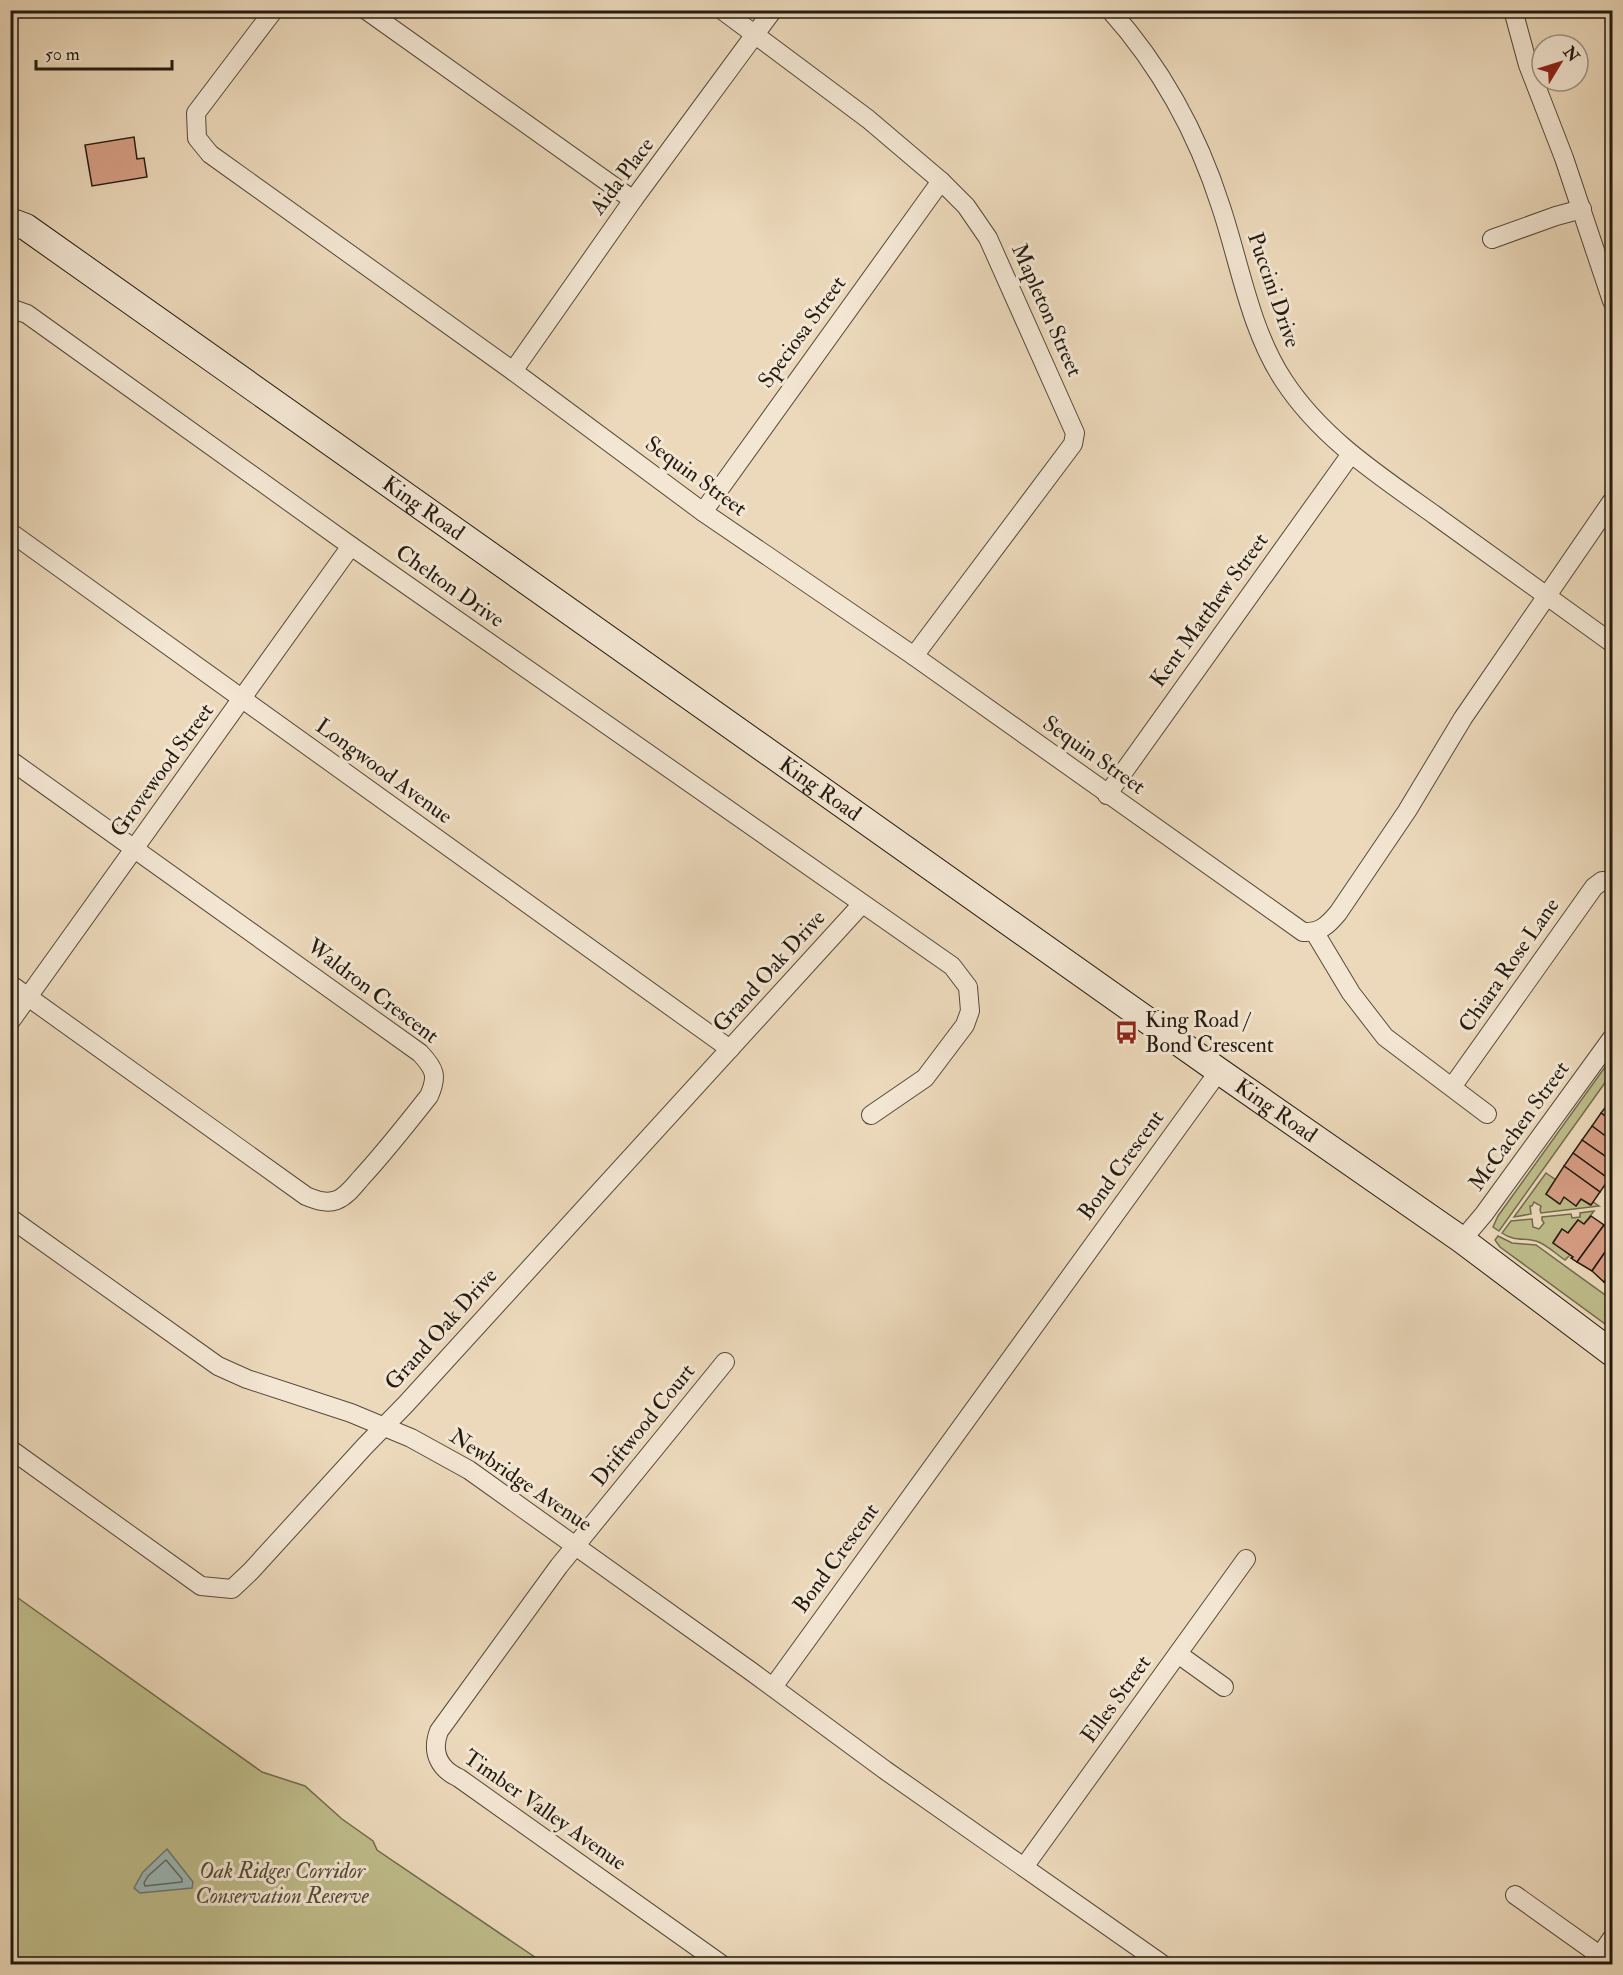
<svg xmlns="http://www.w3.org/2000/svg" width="1623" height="1975" font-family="'IM FELL Double Pica',serif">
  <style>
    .green { fill: #bfbd8b; stroke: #716c4e; stroke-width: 1.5 }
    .water { fill: #9bb9b9; stroke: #6b7a76; stroke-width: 1.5 }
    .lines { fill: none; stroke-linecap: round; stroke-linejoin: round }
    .shore { stroke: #5f6a65; stroke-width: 1.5 }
    .building { fill: #d89f86; stroke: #231b11; stroke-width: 1.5 }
    .street-casing { stroke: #554a3c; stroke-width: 20 }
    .secondary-casing { stroke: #231b11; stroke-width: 28 }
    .street { stroke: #f3e6d3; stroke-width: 18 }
    .secondary { stroke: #f3e6d3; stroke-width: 26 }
    .labels { text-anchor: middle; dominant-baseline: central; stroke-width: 6; stroke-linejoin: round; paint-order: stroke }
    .street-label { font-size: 22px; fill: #231b11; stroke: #f3e6d3 }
    .poi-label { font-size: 22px; fill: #231b11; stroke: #f3e6d3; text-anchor: start }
    .park-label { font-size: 22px; font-style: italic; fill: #524c36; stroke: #f3e6d3 }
  </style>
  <rect width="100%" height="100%" fill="#ecd9bb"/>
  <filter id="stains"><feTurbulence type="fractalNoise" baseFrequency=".00333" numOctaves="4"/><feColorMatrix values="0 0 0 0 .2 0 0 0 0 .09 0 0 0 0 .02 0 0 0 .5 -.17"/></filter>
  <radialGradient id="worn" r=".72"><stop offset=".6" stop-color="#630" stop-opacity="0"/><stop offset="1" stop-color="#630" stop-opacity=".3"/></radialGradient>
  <!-- green -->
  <g class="green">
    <polygon points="1612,1063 1612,1073 1499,1231 1493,1227 1498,1216 1605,1067"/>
    <polygon points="1546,1173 1556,1180 1546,1194 1559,1204 1564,1197 1576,1206 1581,1199 1590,1205 1593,1202 1599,1206 1541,1213 1540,1210 1541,1206 1534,1202 1532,1206 1530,1206 1531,1214 1514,1217"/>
    <path d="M 1594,1211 L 1584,1224 L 1578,1220 L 1568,1233 L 1562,1229 L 1553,1242 L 1570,1255 L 1565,1260 C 1556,1254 1546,1244 1536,1241 C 1524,1238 1513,1241 1502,1233 L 1511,1221 L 1532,1219 L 1533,1227 L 1539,1229 L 1544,1223 L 1542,1220 L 1542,1217 L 1571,1214 L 1572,1218 L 1580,1217 L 1580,1213 Z"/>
    <polygon points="1498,1236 1512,1243 1536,1245 1612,1300 1612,1329 1500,1247 1495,1240"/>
    <polygon points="11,1593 262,1772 305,1786 342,1819 373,1841 377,1850 545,1964 11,1964"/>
  </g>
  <!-- water -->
  <polygon class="water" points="167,1849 193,1882 192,1888 140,1893 134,1888 143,1872"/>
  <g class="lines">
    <!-- shore -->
    <polygon class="shore" points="166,1860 182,1879 182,1882 145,1886 144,1883 148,1876"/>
  </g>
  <!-- building -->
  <g class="building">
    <polygon points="134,137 137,159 144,158 147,177 92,186 85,145"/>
    <polygon points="1611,1100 1612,1101 1612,1121 1601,1113"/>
    <polygon points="1601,1113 1612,1121 1612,1141 1592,1126"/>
    <polygon points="1592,1126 1612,1141 1612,1161 1582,1140"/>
    <polygon points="1582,1140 1612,1161 1612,1174 1609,1179 1573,1153"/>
    <polygon points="1573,1153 1609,1179 1600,1192 1564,1166"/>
    <polygon points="1564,1166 1600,1192 1591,1205 1581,1199 1576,1206 1564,1197 1560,1204 1546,1194"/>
    <polygon points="1591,1216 1604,1225 1577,1262 1571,1258 1573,1257 1553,1243 1562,1229 1568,1233 1578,1220 1584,1224"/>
    <polygon points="1604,1225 1612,1231 1612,1242 1592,1271 1577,1262"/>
    <polygon points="1612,1242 1612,1270 1604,1282 1592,1271"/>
    <polygon points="1612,1270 1612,1285 1610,1286 1604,1282"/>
  </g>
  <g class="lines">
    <defs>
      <g id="street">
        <path d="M 274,10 L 196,113 L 197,138 L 210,154 L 513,371 L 703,512 L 914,656 L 1303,932 C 1320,933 1328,925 1338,913 L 1407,811 L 1463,718 L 1612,501"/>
        <polyline points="366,10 633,200"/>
        <polyline points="722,10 868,119 941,181 966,206 988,238 1075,433 1073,444 914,656"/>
        <path d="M 1110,10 C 1161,67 1198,135 1221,207 C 1240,264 1250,330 1284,381 C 1322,439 1380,476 1436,516 C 1494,558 1553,600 1612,643"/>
        <polyline points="1513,10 1528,65 1564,158 1612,301"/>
        <polyline points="1492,239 1556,216 1582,209"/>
        <polyline points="10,308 27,314 351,546 952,966 968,987 970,1011 965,1025 925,1078 871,1115"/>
        <polyline points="513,371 633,200 773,10"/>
        <polyline points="703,512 941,181"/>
        <polyline points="10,532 730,1049"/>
        <path d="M 10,760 L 420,1053 C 435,1069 438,1076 429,1096 C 407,1124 385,1152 361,1178 C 354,1186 347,1196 337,1200 C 326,1204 316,1200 306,1196 L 10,984"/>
        <polyline points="1107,795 1351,454"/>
        <polyline points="1315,933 1351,993 1385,1037 1487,1114"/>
        <polyline points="10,1022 351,546"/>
        <polyline points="1452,1087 1594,887 1602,881 1612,881"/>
        <polyline points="10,1218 218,1366 247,1379 351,1413 411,1438 469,1470 752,1672 885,1770 1162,1964"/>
        <polyline points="1462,1240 1484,1214 1612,1038"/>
        <polyline points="10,1449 201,1586 232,1589 251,1571 365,1446 406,1404 862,904"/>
        <polyline points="1178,1654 1224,1687"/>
        <polyline points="773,1687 1219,1071"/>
        <polyline points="1024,1867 1246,1559"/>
        <polyline points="1515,1895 1612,1964"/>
        <path d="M 721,1964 L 459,1778 C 439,1769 431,1752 439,1731 L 559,1566 L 725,1362"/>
        <polyline points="1594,1964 1612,1938"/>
      </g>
      <g id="secondary">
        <path id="s1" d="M 10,221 L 26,227 L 1219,1071 L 1462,1240 L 1612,1353"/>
      </g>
    </defs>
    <!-- street casing -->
    <use href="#street" class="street-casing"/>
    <!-- secondary casing -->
    <use href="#secondary" class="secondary-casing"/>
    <!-- street -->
    <use href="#street" class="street"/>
    <!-- secondary -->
    <use href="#secondary" class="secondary"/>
  </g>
  <!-- icons -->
  <defs>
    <symbol id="bus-bare" viewBox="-9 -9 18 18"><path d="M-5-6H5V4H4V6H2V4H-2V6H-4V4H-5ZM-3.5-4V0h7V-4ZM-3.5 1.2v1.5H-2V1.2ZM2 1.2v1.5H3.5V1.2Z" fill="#8f2418" stroke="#f3e6d3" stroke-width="2.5" paint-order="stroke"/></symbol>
  </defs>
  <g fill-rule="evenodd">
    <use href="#bus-bare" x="1110" y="1016" width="33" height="33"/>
  </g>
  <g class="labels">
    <!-- street labels -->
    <g class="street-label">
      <text transform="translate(622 176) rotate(-53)">Aida Place</text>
      <text transform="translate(1274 290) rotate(71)">Puccini Drive</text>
      <text transform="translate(1047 310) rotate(66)">Mapleton Street</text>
      <text transform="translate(802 332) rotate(-54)">Speciosa Street</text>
      <text transform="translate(696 476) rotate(36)">Sequin Street</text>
      <text stroke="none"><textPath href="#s1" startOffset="504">King Road</textPath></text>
      <text transform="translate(450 586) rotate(35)">Chelton Drive</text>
      <text transform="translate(1209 610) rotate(-54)">Kent Matthew Street</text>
      <text transform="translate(1094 755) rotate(35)">Sequin Street</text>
      <text transform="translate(162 770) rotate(-54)">Grovewood Street</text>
      <text transform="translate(384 771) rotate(36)">Longwood Avenue</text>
      <text stroke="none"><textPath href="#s1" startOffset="990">King Road</textPath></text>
      <text transform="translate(1509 965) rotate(-55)">Chiara Rose Lane</text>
      <text transform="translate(769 971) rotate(-48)">Grand Oak Drive</text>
      <text transform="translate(373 991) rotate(37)">Waldron Crescent</text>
      <text stroke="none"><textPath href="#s1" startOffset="1548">King Road</textPath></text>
      <text transform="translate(1519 1126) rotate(-54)">McCachen Street</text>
      <text transform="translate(1121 1165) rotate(-54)">Bond Crescent</text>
      <text transform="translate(441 1329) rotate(-48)">Grand Oak Drive</text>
      <text transform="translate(643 1425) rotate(-51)">Driftwood Court</text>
      <text transform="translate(521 1480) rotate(34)">Newbridge Avenue</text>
      <text transform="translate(836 1558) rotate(-54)">Bond Crescent</text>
      <text transform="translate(1116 1699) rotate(-54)">Elles Street</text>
      <text transform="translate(545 1810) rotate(35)">Timber Valley Avenue</text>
    </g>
    <!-- poi labels -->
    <g class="poi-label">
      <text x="1145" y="1020">King Road /<tspan x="1145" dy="25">Bond Crescent</tspan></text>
    </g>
    <!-- park labels -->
    <g class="park-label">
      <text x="282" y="1871">Oak Ridges Corridor<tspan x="282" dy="25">Conservation Reserve</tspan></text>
    </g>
  </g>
  <!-- margin -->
  <rect width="1623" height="1975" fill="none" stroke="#ecd9bb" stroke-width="36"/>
  <rect x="12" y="12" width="1599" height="1951" fill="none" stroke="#231b11" stroke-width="3"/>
  <rect x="18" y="18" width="1587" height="1939" fill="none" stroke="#231b11" stroke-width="1.5"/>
  <!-- north arrow -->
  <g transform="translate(1560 63) rotate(52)"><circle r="28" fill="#f3e6d3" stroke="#a09585" stroke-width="1.5"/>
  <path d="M0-4.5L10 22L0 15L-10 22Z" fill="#8f2418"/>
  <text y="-9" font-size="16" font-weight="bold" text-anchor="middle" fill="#231b11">N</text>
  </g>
  <!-- scale -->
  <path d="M36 60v9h136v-9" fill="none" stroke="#231b11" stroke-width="3"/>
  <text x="45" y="60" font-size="18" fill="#231b11" stroke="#f3e6d3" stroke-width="4.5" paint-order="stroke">50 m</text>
  <rect width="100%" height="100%" filter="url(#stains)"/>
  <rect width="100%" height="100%" fill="url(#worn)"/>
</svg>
